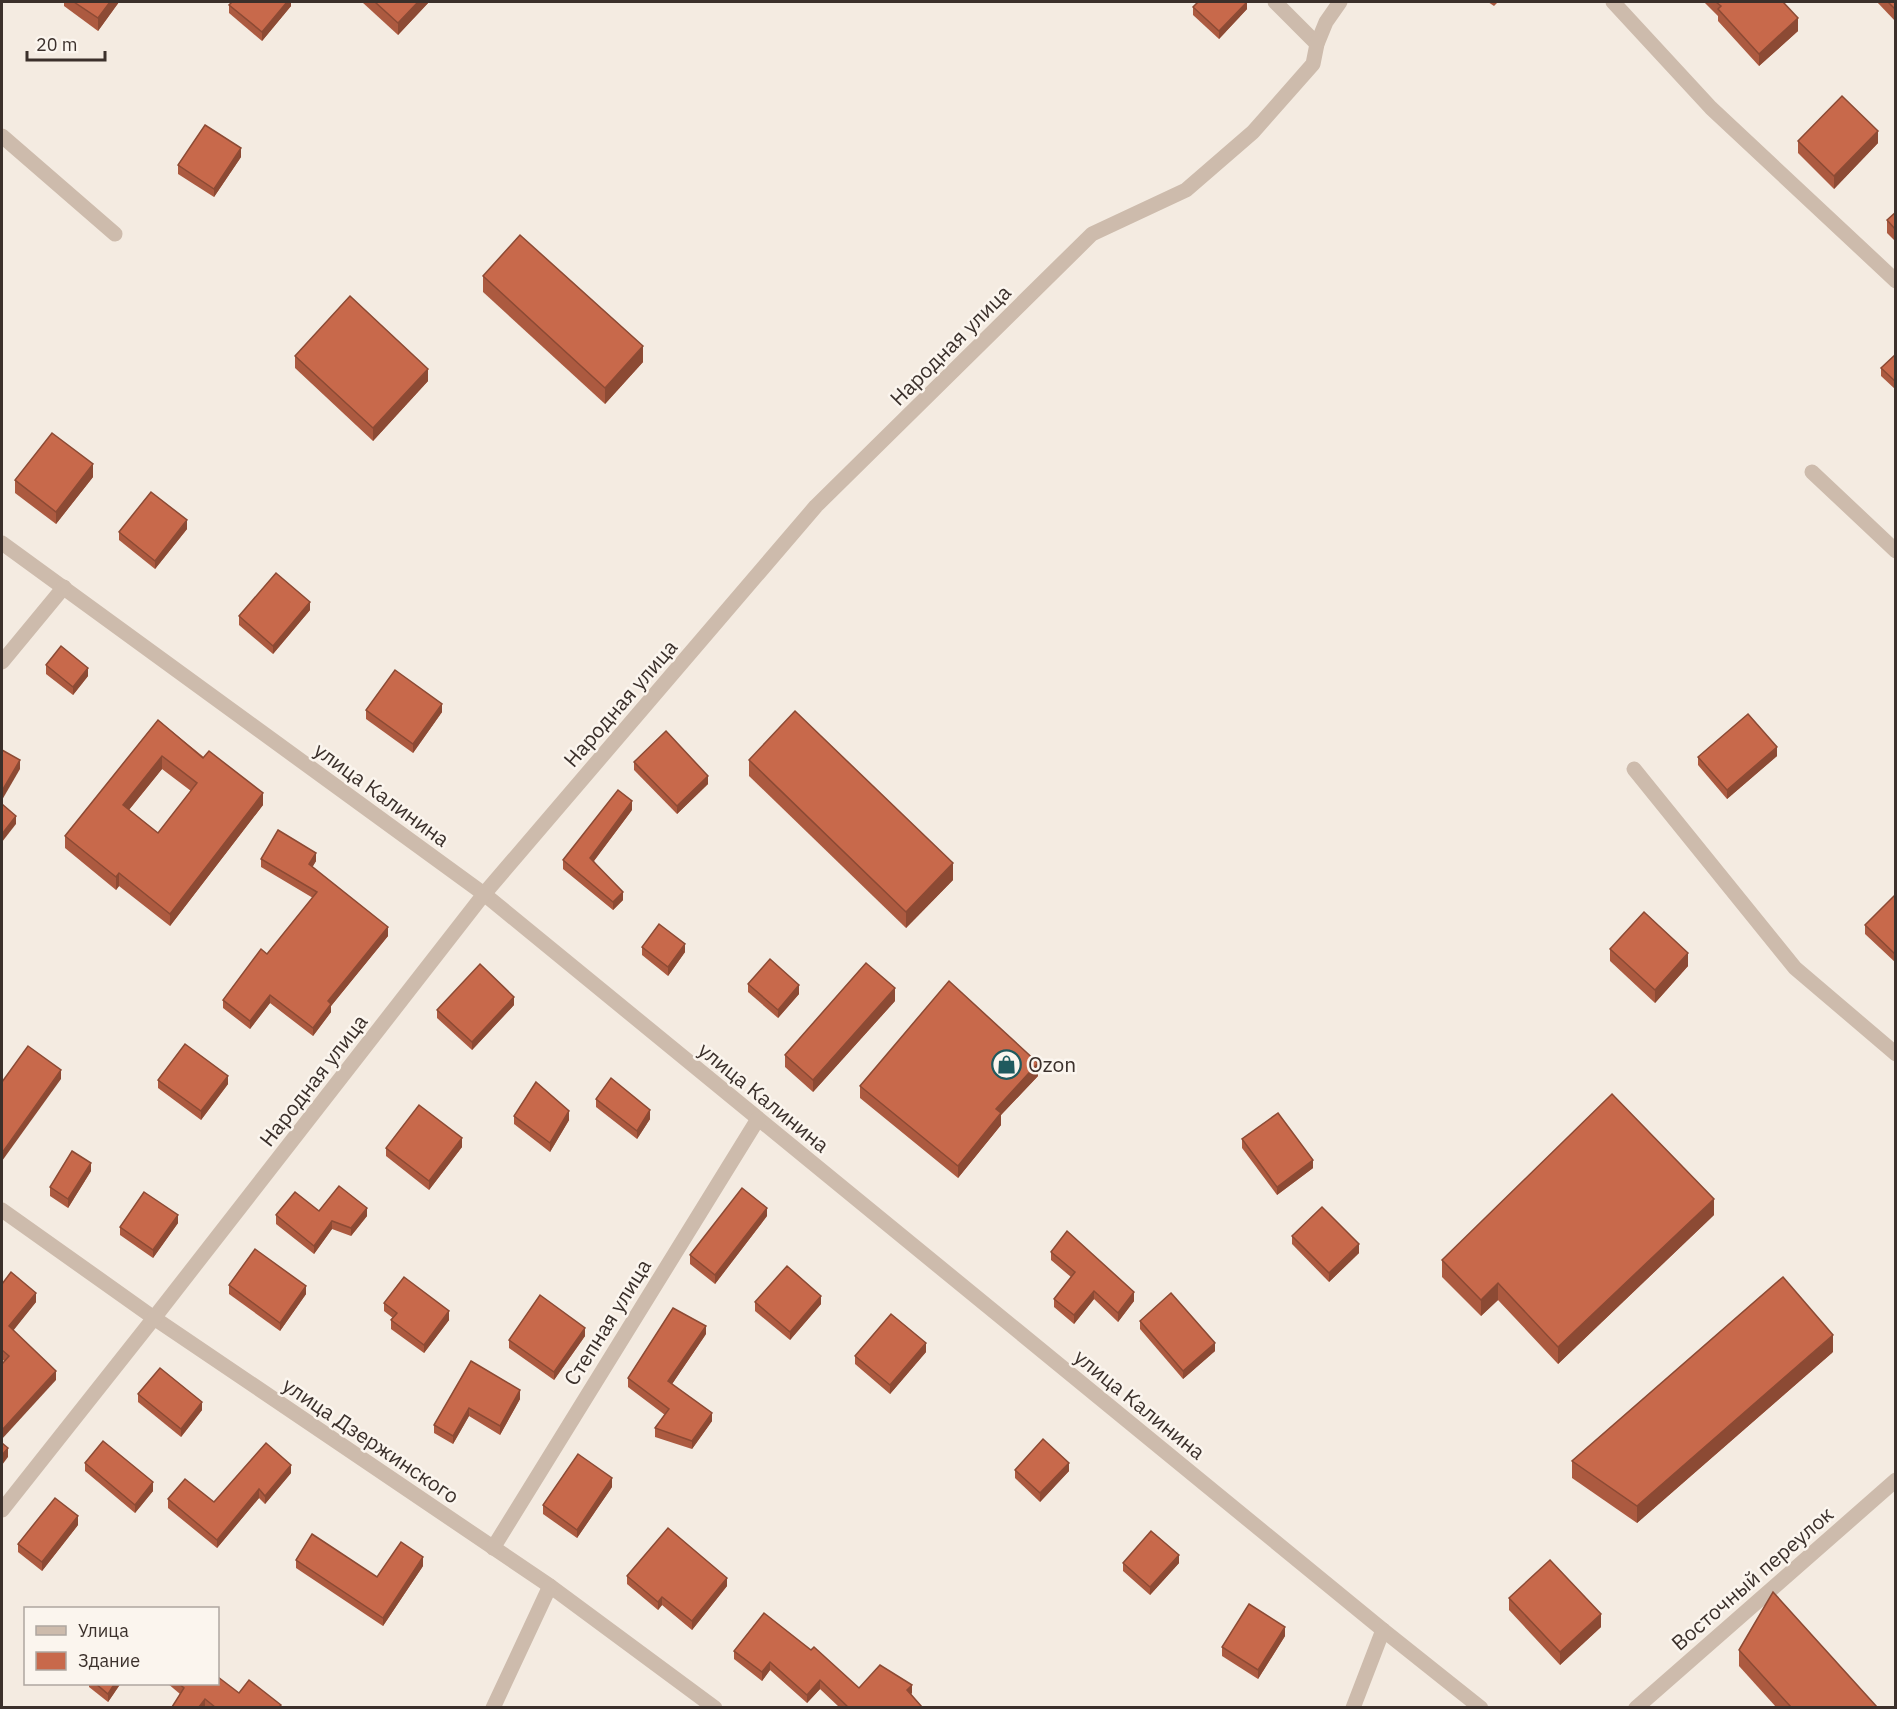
<svg xmlns="http://www.w3.org/2000/svg" width="1897" height="1709" font-family="'IBM Plex Sans',sans-serif">
  <style>
    .lines { fill: none; stroke-linecap: round; stroke-linejoin: round }
    .street { stroke: #cdbbac; stroke-width: 15 }
    .wall { fill: #ac5a40; fill-rule: evenodd }
    .shaded-wall { fill: #8c4a34 }
    .building { fill: #c8694b; stroke: #8c4a34; stroke-width: 1.5; fill-rule: evenodd }
    .labels { text-anchor: middle; dominant-baseline: central; stroke-width: 5; stroke-linejoin: round; paint-order: stroke }
    .street-label { font-size: 21px; fill: #3b302b; stroke: #fbf5ee }
    .poi-label { font-size: 21px; fill: #3b302b; stroke: #fbf5ee; text-anchor: start }
  </style>
  <rect width="100%" height="100%" fill="#f4ebe1"/>
  <g class="lines">
    <!-- street -->
    <g class="street">
      <polyline points="1275,2 1317,44"/>
      <polyline points="1613,2 1711,108 1896,281"/>
      <polyline points="2,136 115,234"/>
      <polyline points="1812,472 1896,551"/>
      <polyline points="2,543 484,894 1383,1630 1481,1708"/>
      <polyline points="2,662 64,587"/>
      <polyline points="1634,769 1795,968 1896,1054"/>
      <polyline points="2,1210 154,1318 550,1586 715,1708"/>
      <polyline points="2,1510 154,1318 484,894 816,506 1092,234 1186,190 1253,132 1313,64 1317,44 1326,22 1340,2"/>
      <polyline points="493,1548 758,1119"/>
      <polyline points="493,1708 550,1586"/>
      <polyline points="1353,1708 1383,1630"/>
      <polyline points="1636,1708 1896,1480"/>
    </g>
  </g>
  <!-- wall -->
  <g class="wall">
    <polygon points="64,2 119,2 98,31 64,6"/>
    <polygon points="291,2 291,6 262,41 229,13 229,5"/>
    <polygon points="362,2 429,2 398,35"/>
    <polygon points="1247,2 1247,9 1219,39 1193,15 1193,7"/>
    <polygon points="1488,2 1498,2 1494,6"/>
    <polygon points="1704,2 1783,2 1798,31 1759,66 1718,21 1718,16"/>
    <polygon points="1877,2 1896,2 1896,22"/>
    <polygon points="1798,141 1878,143 1834,189 1798,153"/>
    <polygon points="241,157 214,197 178,174 178,165"/>
    <polygon points="1896,212 1896,242 1887,233 1887,220"/>
    <polygon points="483,276 643,362 605,404 483,292"/>
    <polygon points="1896,354 1896,390 1881,376 1881,368"/>
    <polygon points="295,356 428,381 373,441 295,368"/>
    <polygon points="93,477 56,524 15,493 15,480"/>
    <polygon points="187,529 155,569 119,540 119,532"/>
    <polygon points="310,610 273,654 239,625 239,616"/>
    <polygon points="46,665 88,676 73,695 46,674"/>
    <polygon points="366,710 442,712 413,753 366,719"/>
    <path d="M 158,720 L 263,805 L 170,926 L 119,886 L 116,890 L 65,848 L 65,836 ZM 162,769 L 191,791 L 158,833 L 129,810 Z"/>
    <polygon points="1777,756 1727,799 1698,765 1698,757"/>
    <polygon points="749,760 953,880 906,928 749,776"/>
    <polygon points="634,762 708,784 677,814 634,770"/>
    <polygon points="632,810 594,861 623,900 613,910 563,869 563,860"/>
    <polygon points="261,859 316,861 312,867 388,936 331,1006 331,1012 313,1036 270,1003 250,1029 223,1008 223,1000 267,954 313,898 261,867"/>
    <polygon points="1896,894 1896,963 1865,934 1865,925"/>
    <polygon points="642,947 685,952 668,976 642,955"/>
    <polygon points="1610,949 1688,966 1655,1003 1610,961"/>
    <polygon points="748,984 799,994 778,1018 748,992"/>
    <polygon points="895,1001 813,1092 785,1067 785,1055"/>
    <polygon points="514,1005 472,1050 437,1018 437,1010"/>
    <polygon points="1038,1076 1001,1115 1001,1125 958,1178 860,1098 860,1086"/>
    <polygon points="158,1080 228,1084 201,1120 158,1088"/>
    <polygon points="596,1099 650,1119 637,1139 596,1107"/>
    <polygon points="514,1116 569,1120 550,1152 514,1124"/>
    <polygon points="1242,1139 1313,1168 1277,1195 1242,1148"/>
    <polygon points="462,1147 429,1190 386,1156 386,1148"/>
    <polygon points="91,1171 68,1208 50,1196 50,1187"/>
    <polygon points="319,1211 367,1216 351,1236 332,1229 314,1254 276,1224 276,1215"/>
    <polygon points="1714,1215 1558,1364 1498,1300 1481,1316 1442,1277 1442,1260"/>
    <polygon points="767,1216 715,1284 690,1264 690,1255"/>
    <polygon points="178,1223 153,1258 120,1235 120,1227"/>
    <polygon points="1292,1236 1359,1253 1329,1282 1292,1244"/>
    <polygon points="1051,1252 1134,1301 1118,1322 1094,1299 1074,1324 1054,1307 1054,1299 1071,1277 1051,1260"/>
    <polygon points="2,1284 36,1302 13,1330 56,1380 4,1361 2,1359"/>
    <polygon points="229,1285 306,1294 280,1331 229,1294"/>
    <polygon points="755,1302 821,1304 790,1340 755,1311"/>
    <polygon points="384,1303 449,1320 424,1353 391,1329 391,1320 393,1318 384,1311"/>
    <polygon points="1140,1321 1215,1351 1183,1379 1140,1329"/>
    <polygon points="706,1334 672,1384 712,1421 692,1449 655,1437 655,1428 665,1415 628,1387 628,1378"/>
    <polygon points="585,1336 554,1380 509,1348 509,1340"/>
    <polygon points="926,1352 890,1394 855,1364 855,1356"/>
    <polygon points="1833,1352 1637,1523 1572,1478 1572,1461"/>
    <polygon points="471,1361 520,1399 500,1435 469,1416 453,1444 434,1433 434,1425"/>
    <polygon points="138,1394 202,1410 181,1437 138,1402"/>
    <polygon points="85,1463 153,1491 135,1513 85,1471"/>
    <polygon points="1015,1470 1069,1471 1040,1502 1015,1478"/>
    <polygon points="291,1473 265,1504 259,1498 217,1548 168,1508 168,1499 214,1502"/>
    <polygon points="612,1487 577,1538 543,1514 543,1505"/>
    <polygon points="78,1525 42,1571 18,1552 18,1544"/>
    <polygon points="296,1560 377,1577 423,1566 383,1626 296,1568"/>
    <polygon points="1123,1563 1179,1563 1150,1595 1123,1571"/>
    <polygon points="627,1576 727,1586 692,1630 662,1605 658,1610 627,1584"/>
    <polygon points="1509,1598 1601,1627 1560,1665 1509,1610"/>
    <polygon points="1285,1636 1258,1679 1222,1656 1222,1647"/>
    <polygon points="1739,1650 1877,1707 1776,1707 1739,1666"/>
    <polygon points="734,1651 859,1688 912,1693 911,1694 922,1707 839,1707 820,1689 807,1703 770,1670 762,1681 734,1659"/>
    <polygon points="89,1683 121,1683 108,1702 89,1687"/>
    <polygon points="167,1683 218,1683 239,1693 281,1707 172,1707 180,1694"/>
  </g>
  <!-- shaded-wall -->
  <g class="shaded-wall">
    <polygon points="110,2 119,2 98,31 98,18"/>
    <polygon points="287,2 291,2 291,6 262,41 262,32"/>
    <polygon points="418,2 429,2 398,35 398,23"/>
    <polygon points="1247,2 1247,9 1219,39 1219,31"/>
    <polygon points="1798,18 1798,31 1759,66 1759,54"/>
    <polygon points="1878,131 1878,143 1834,189 1834,176"/>
    <polygon points="241,148 241,157 214,197 214,189"/>
    <polygon points="643,346 643,362 605,404 605,388"/>
    <polygon points="428,369 428,381 373,441 373,428"/>
    <polygon points="93,464 93,477 56,524 56,512"/>
    <polygon points="187,520 187,529 155,569 155,561"/>
    <polygon points="310,602 310,610 273,654 273,646"/>
    <polygon points="88,668 88,676 73,695 73,687"/>
    <polygon points="442,704 442,712 413,753 413,744"/>
    <polygon points="1777,747 1777,756 1727,799 1727,790"/>
    <polygon points="162,756 162,769 123,817 123,805"/>
    <polygon points="20,760 20,769 2,800 2,791"/>
    <polygon points="708,776 708,784 677,814 677,806"/>
    <polygon points="263,793 263,805 170,926 170,914"/>
    <polygon points="632,801 632,810 590,866 590,858"/>
    <polygon points="16,816 16,824 2,842 2,834"/>
    <polygon points="316,853 316,861 309,873 309,864"/>
    <polygon points="953,863 953,880 906,928 906,912"/>
    <polygon points="119,873 119,886 116,890 116,877"/>
    <polygon points="623,892 623,900 613,910 613,902"/>
    <polygon points="388,927 388,936 331,1006 331,1012 313,1036 313,1028 328,1001"/>
    <polygon points="685,944 685,952 668,976 668,967"/>
    <polygon points="1688,953 1688,966 1655,1003 1655,990"/>
    <polygon points="799,985 799,994 778,1018 778,1010"/>
    <polygon points="895,988 895,1001 813,1092 813,1080"/>
    <polygon points="270,995 270,1003 250,1029 250,1021"/>
    <polygon points="514,997 514,1005 472,1050 472,1042"/>
    <polygon points="1038,1063 1038,1076 1001,1115 1001,1125 958,1178 958,1166 996,1109"/>
    <polygon points="61,1070 61,1079 2,1161 2,1153"/>
    <polygon points="228,1076 228,1084 201,1120 201,1111"/>
    <polygon points="650,1110 650,1119 637,1139 637,1131"/>
    <polygon points="569,1111 569,1120 550,1152 550,1143"/>
    <polygon points="462,1138 462,1147 429,1190 429,1181"/>
    <polygon points="1313,1160 1313,1168 1277,1195 1277,1187"/>
    <polygon points="91,1163 91,1171 68,1208 68,1199"/>
    <polygon points="1714,1199 1714,1215 1558,1364 1558,1347"/>
    <polygon points="367,1208 367,1216 351,1236 351,1228"/>
    <polygon points="767,1208 767,1216 715,1284 715,1275"/>
    <polygon points="178,1215 178,1223 153,1258 153,1250"/>
    <polygon points="332,1221 332,1229 314,1254 314,1246"/>
    <polygon points="1359,1244 1359,1253 1329,1282 1329,1273"/>
    <polygon points="1498,1283 1498,1300 1481,1316 1481,1300"/>
    <polygon points="306,1286 306,1294 280,1331 280,1323"/>
    <polygon points="1094,1291 1094,1299 1074,1324 1074,1315"/>
    <polygon points="1134,1292 1134,1301 1118,1322 1118,1313"/>
    <polygon points="36,1293 36,1302 9,1336 9,1326"/>
    <polygon points="821,1296 821,1304 790,1340 790,1332"/>
    <polygon points="449,1311 449,1320 424,1353 424,1345"/>
    <polygon points="706,1326 706,1334 668,1390 668,1381"/>
    <polygon points="585,1328 585,1336 554,1380 554,1372"/>
    <polygon points="1833,1335 1833,1352 1637,1523 1637,1506"/>
    <polygon points="926,1343 926,1352 890,1394 890,1385"/>
    <polygon points="1215,1343 1215,1351 1183,1379 1183,1371"/>
    <polygon points="56,1371 56,1380 2,1439 2,1430"/>
    <polygon points="520,1390 520,1399 500,1435 500,1426"/>
    <polygon points="202,1402 202,1410 181,1437 181,1429"/>
    <polygon points="469,1408 469,1416 453,1444 453,1436"/>
    <polygon points="712,1413 712,1421 692,1449 692,1441"/>
    <polygon points="8,1448 8,1457 2,1465 2,1455"/>
    <polygon points="1069,1463 1069,1471 1040,1502 1040,1493"/>
    <polygon points="291,1465 291,1473 265,1504 265,1496"/>
    <polygon points="612,1478 612,1487 577,1538 577,1530"/>
    <polygon points="153,1482 153,1491 135,1513 135,1505"/>
    <polygon points="259,1489 259,1498 217,1548 217,1540"/>
    <polygon points="78,1516 78,1525 42,1571 42,1562"/>
    <polygon points="1179,1555 1179,1563 1150,1595 1150,1587"/>
    <polygon points="423,1557 423,1566 383,1626 383,1618"/>
    <polygon points="727,1578 727,1586 692,1630 692,1621"/>
    <polygon points="662,1597 662,1605 658,1610 658,1602"/>
    <polygon points="1601,1614 1601,1627 1560,1665 1560,1652"/>
    <polygon points="1285,1627 1285,1636 1258,1679 1258,1670"/>
    <polygon points="770,1662 770,1670 762,1681 762,1672"/>
    <polygon points="820,1680 820,1689 807,1703 807,1695"/>
    <polygon points="115,1683 121,1683 108,1702 108,1694"/>
    <polygon points="912,1685 912,1693 907,1698 907,1690"/>
    <polygon points="205,1699 205,1707 199,1707"/>
  </g>
  <!-- building -->
  <g class="building">
    <polygon points="74,2 110,2 98,18"/>
    <polygon points="232,2 287,2 262,32 229,5"/>
    <polygon points="375,2 418,2 398,23"/>
    <polygon points="1198,2 1247,2 1219,31 1193,7"/>
    <polygon points="1716,2 1783,2 1798,18 1759,54 1718,9 1721,6"/>
    <polygon points="1888,2 1896,2 1896,10"/>
    <polygon points="1842,96 1878,131 1834,176 1798,141"/>
    <polygon points="205,125 241,148 214,189 178,165"/>
    <polygon points="1896,212 1896,230 1887,220"/>
    <polygon points="520,235 643,346 605,388 483,276"/>
    <polygon points="350,296 428,369 373,428 295,356"/>
    <polygon points="1896,354 1896,382 1881,368"/>
    <polygon points="52,433 93,464 56,512 15,480"/>
    <polygon points="151,492 187,520 155,561 119,532"/>
    <polygon points="276,573 310,602 273,646 239,616"/>
    <polygon points="61,646 88,668 73,687 46,665"/>
    <polygon points="395,670 442,704 413,744 366,710"/>
    <polygon points="795,711 953,863 906,912 749,760"/>
    <polygon points="1748,714 1777,747 1727,790 1698,757"/>
    <path d="M 158,720 L 203,758 L 209,751 L 263,793 L 170,914 L 119,873 L 116,877 L 65,836 ZM 162,756 L 197,783 L 158,833 L 123,805 Z"/>
    <polygon points="666,731 708,776 677,806 634,762"/>
    <polygon points="2,750 20,760 2,791"/>
    <polygon points="618,790 632,801 590,858 623,892 613,902 563,860"/>
    <polygon points="2,804 16,816 2,834"/>
    <polygon points="278,830 316,853 309,864 388,927 328,1001 331,1004 313,1028 270,995 250,1021 223,1000 261,949 267,954 317,892 261,859"/>
    <polygon points="1896,894 1896,955 1865,925"/>
    <polygon points="1644,912 1688,953 1655,990 1610,949"/>
    <polygon points="659,924 685,944 668,967 642,947"/>
    <polygon points="770,959 799,985 778,1010 748,984"/>
    <polygon points="866,963 895,988 813,1080 785,1055"/>
    <polygon points="480,964 514,997 472,1042 437,1010"/>
    <polygon points="949,981 1038,1063 996,1109 1001,1113 958,1166 860,1086"/>
    <polygon points="185,1044 228,1076 201,1111 158,1080"/>
    <polygon points="28,1046 61,1070 2,1153 2,1082"/>
    <polygon points="611,1078 650,1110 637,1131 596,1099"/>
    <polygon points="536,1082 569,1111 550,1143 514,1116"/>
    <polygon points="1612,1094 1714,1199 1558,1347 1498,1283 1481,1300 1442,1260"/>
    <polygon points="419,1105 462,1138 429,1181 386,1148"/>
    <polygon points="1278,1113 1313,1160 1277,1187 1242,1139"/>
    <polygon points="72,1151 91,1163 68,1199 50,1187"/>
    <polygon points="339,1186 367,1208 351,1228 332,1221 314,1246 276,1215 295,1192 319,1211"/>
    <polygon points="742,1188 767,1208 715,1275 690,1255"/>
    <polygon points="144,1192 178,1215 153,1250 120,1227"/>
    <polygon points="1322,1207 1359,1244 1329,1273 1292,1236"/>
    <polygon points="1067,1231 1134,1292 1118,1313 1094,1291 1074,1315 1054,1299 1075,1272 1051,1252"/>
    <polygon points="255,1249 306,1286 280,1323 229,1285"/>
    <polygon points="787,1266 821,1296 790,1332 755,1302"/>
    <polygon points="11,1272 36,1293 9,1326 56,1371 2,1430 2,1364 9,1356 2,1350 2,1284"/>
    <polygon points="404,1277 449,1311 424,1345 391,1320 397,1313 384,1303"/>
    <polygon points="1783,1277 1833,1335 1637,1506 1572,1461"/>
    <polygon points="1171,1293 1215,1343 1183,1371 1140,1321"/>
    <polygon points="540,1295 585,1328 554,1372 509,1340"/>
    <polygon points="673,1308 706,1326 668,1381 712,1413 692,1441 655,1428 669,1409 628,1378"/>
    <polygon points="891,1314 926,1343 890,1385 855,1356"/>
    <polygon points="471,1361 520,1390 500,1426 469,1408 453,1436 434,1425"/>
    <polygon points="160,1368 202,1402 181,1429 138,1394"/>
    <polygon points="1043,1439 1069,1463 1040,1493 1015,1470"/>
    <polygon points="103,1441 153,1482 135,1505 85,1463"/>
    <polygon points="2,1443 8,1448 2,1455"/>
    <polygon points="266,1443 291,1465 265,1496 259,1489 217,1540 168,1499 185,1479 214,1502"/>
    <polygon points="578,1454 612,1478 577,1530 543,1505"/>
    <polygon points="55,1498 78,1516 42,1562 18,1544"/>
    <polygon points="668,1528 727,1578 692,1621 662,1597 658,1602 627,1576"/>
    <polygon points="1151,1531 1179,1555 1150,1587 1123,1563"/>
    <polygon points="312,1534 377,1577 401,1542 423,1557 383,1618 296,1560"/>
    <polygon points="1550,1560 1601,1614 1560,1652 1509,1598"/>
    <polygon points="1773,1592 1877,1707 1791,1707 1739,1650"/>
    <polygon points="1249,1604 1285,1627 1258,1670 1222,1647"/>
    <polygon points="764,1613 811,1650 814,1647 859,1688 880,1665 912,1685 907,1690 922,1707 848,1707 820,1680 807,1695 770,1662 762,1672 734,1651"/>
    <polygon points="218,1677 239,1693 249,1680 281,1705 279,1707 215,1707 205,1699 199,1707 172,1707 184,1688 178,1683 218,1683"/>
    <polygon points="95,1683 115,1683 108,1694"/>
  </g>
  <!-- icons -->
  <defs>
    <symbol id="shop-ring" viewBox="-11 -11 22 22"><circle r="9.5" fill="#fbf5ee" stroke="#1f5a5e" stroke-width="1.5"/><path d="M-5-2.5h2.3a2.7 3.5 0 0 1 5.4 0H5L5.5 6h-11ZM-1.5-2.5h3a1.5 2.3 0 0 0-3 0Z" fill="#1f5a5e"/></symbol>
  </defs>
  <g fill-rule="evenodd">
    <use href="#shop-ring" x="990" y="1048" width="33" height="33"/>
  </g>
  <g class="labels">
    <!-- street labels -->
    <g class="street-label">
      <text transform="translate(950 345) rotate(-45)">Народная улица</text>
      <text transform="translate(620 703) rotate(-49)">Народная улица</text>
      <text transform="translate(382 794) rotate(36)">улица Калинина</text>
      <text transform="translate(313 1080) rotate(-52)">Народная улица</text>
      <text transform="translate(764 1097) rotate(39)">улица Калинина</text>
      <text transform="translate(607 1322) rotate(-58)">Степная улица</text>
      <text transform="translate(1140 1404) rotate(39)">улица Калинина</text>
      <text transform="translate(371 1440) rotate(34)">улица Дзержинского</text>
      <text transform="translate(1752 1578) rotate(-41)">Восточный переулок</text>
    </g>
    <!-- poi labels -->
    <g class="poi-label">
      <text x="1028" y="1064">Ozon</text>
    </g>
  </g>
  <!-- border -->
  <rect width="1897" height="1709" fill="none" stroke="#3b302b" stroke-width="6"/>
  <!-- legend -->
  <rect x="24" y="1607" width="195" height="78" fill="#fbf5ee" stroke="#aea6a0" stroke-width="1.5"/>
  <rect x="36" y="1626" width="30" height="9" fill="#cdbbac" stroke="#aea6a0" stroke-width="1.5"/>
  <text x="78" y="1637" font-size="18" fill="#3b302b">Улица</text>
  <rect x="36" y="1652" width="30" height="18" fill="#c8694b" stroke="#aea6a0" stroke-width="1.5"/>
  <text x="78" y="1667" font-size="18" fill="#3b302b">Здание</text>
  <!-- scale -->
  <path d="M27 51v9h78v-9" fill="none" stroke="#3b302b" stroke-width="3"/>
  <text x="36" y="51" font-size="18" fill="#3b302b" stroke="#fbf5ee" stroke-width="4.5" paint-order="stroke">20 m</text>
</svg>
